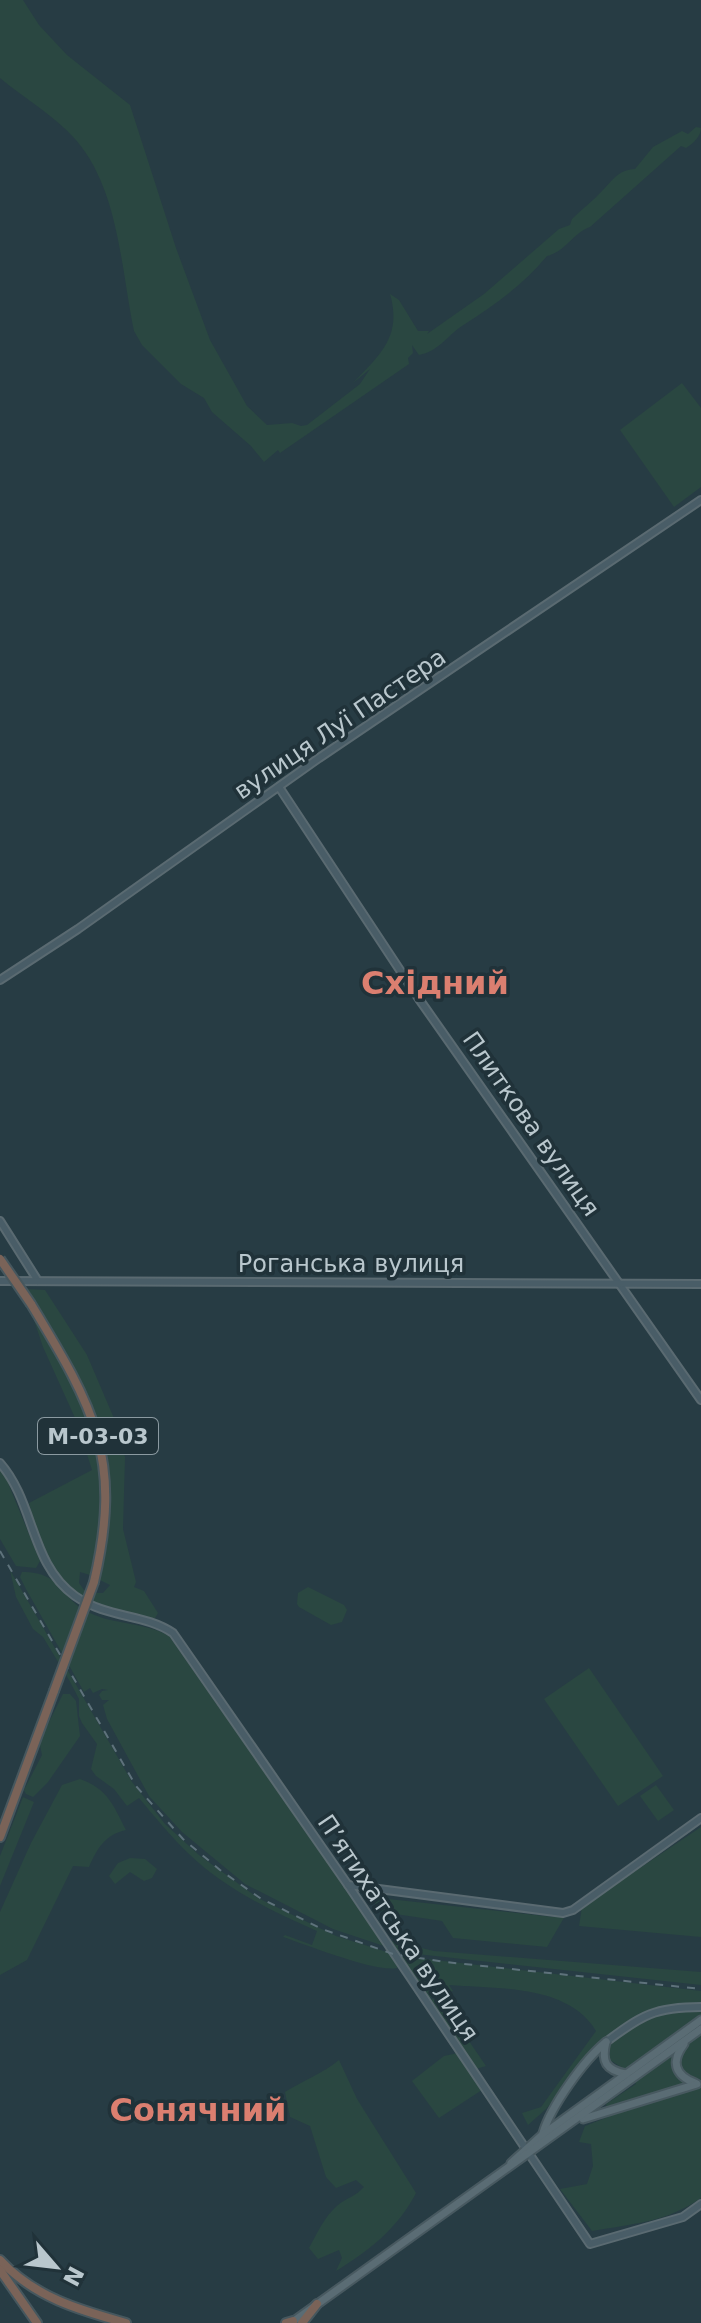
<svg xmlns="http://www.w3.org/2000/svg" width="701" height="2323" font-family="'DejaVu Sans',sans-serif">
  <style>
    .green { fill: #2a4741 }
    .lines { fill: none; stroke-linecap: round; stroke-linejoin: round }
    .secondary-casing { stroke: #5a6a71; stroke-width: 10 }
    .primary-casing { stroke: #485960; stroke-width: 11 }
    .highway-casing { stroke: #46575e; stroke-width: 12 }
    .secondary { stroke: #495d67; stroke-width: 6 }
    .primary { stroke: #5a6c74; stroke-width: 7 }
    .highway { stroke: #7a6358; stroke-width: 8 }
    .rail { stroke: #5e727b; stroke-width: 2; stroke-dasharray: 8 8; stroke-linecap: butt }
    .highway-bridge-casing { stroke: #46575e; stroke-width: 12; stroke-linecap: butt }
    .highway-bridge { stroke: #7a6358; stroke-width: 8 }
    .labels { text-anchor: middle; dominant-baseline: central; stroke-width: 7; stroke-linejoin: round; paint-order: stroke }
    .shield { fill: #203239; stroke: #8b9aa1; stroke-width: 2 }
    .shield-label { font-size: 22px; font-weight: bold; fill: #b9c7cd }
    .street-label { font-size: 24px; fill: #b9c7cd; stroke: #203239 }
    .district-label { font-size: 32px; font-weight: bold; fill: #db7f70; stroke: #203239 }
  </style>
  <rect width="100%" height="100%" fill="#273c44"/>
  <!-- green -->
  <g class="green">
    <path d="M 0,0 L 23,0 L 39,25 L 67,55 L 130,105 L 176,248 L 210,340 L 247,406 L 267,425 L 292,423 L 301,426 L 307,425 L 360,384 L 370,369 L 353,383 C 381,354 402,336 390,294 L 399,300 L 418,331 L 429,331 L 427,334 L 484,294 L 559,229 L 570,225 L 572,219 C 582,209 593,201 602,191 C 613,180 618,170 635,169 L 653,147 L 682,131 L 688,134 L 696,127 L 701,128 C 701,136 693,144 686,148 L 681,146 L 590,227 C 573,233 565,252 547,256 C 525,283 495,305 465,324 C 448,334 440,351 419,355 L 412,345 L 413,353 L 408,358 L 409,364 L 280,453 L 278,450 L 264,462 L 251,446 L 212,412 L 204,398 L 181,384 L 142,345 L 134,331 C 121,269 119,190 76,140 C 54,115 25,99 0,78 Z"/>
    <polygon points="682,383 701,408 701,487 674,507 620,430"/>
    <path d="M 25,1289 L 45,1290 L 87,1355 L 113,1416 L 125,1457 L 123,1529 L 136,1582 L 134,1587 L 144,1591 L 158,1613 L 155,1618 C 116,1622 68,1597 49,1562 C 39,1545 34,1522 29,1503 L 92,1470 L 76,1420 L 43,1347 L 33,1317 C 66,1368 96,1420 102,1482 C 105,1513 96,1545 90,1575 L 80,1572 L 79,1583 L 84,1590 L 93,1593 L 103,1593 L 110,1585 L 98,1579 C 103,1555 109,1530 110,1505 C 111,1420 67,1359 25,1289 Z"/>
    <polygon points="0,1465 9,1476 12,1486 8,1483 40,1561 36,1568 16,1566 0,1539"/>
    <path d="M 10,1570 L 132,1782 L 165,1824 L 199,1855 L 258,1898 L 336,1936 L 390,1953 L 398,1964 L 397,1968 C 377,1973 307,1945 283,1937 L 285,1935 L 312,1945 L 317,1931 C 273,1912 224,1888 189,1854 C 171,1837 155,1817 139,1798 L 127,1806 L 114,1789 L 96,1776 L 91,1769 L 97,1744 L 82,1723 L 79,1716 L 79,1699 L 69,1680 L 43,1637 L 33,1629 L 16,1597 Z"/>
    <path d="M 22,1572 C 64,1572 59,1599 90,1613 C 114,1625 145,1622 169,1636 L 387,1947 L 333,1929 L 245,1884 L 182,1832 L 149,1796 L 107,1719 L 103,1705 L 109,1700 L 102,1700 L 99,1695 L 102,1691 L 108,1690 L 102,1689 L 93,1693 L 90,1688 L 84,1692 L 26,1589 L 20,1577 Z"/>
    <polygon points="308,1587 344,1605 347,1610 342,1622 331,1625 299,1607 297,1604 298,1593"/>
    <polygon points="589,1668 663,1776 618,1806 544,1699"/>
    <polygon points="63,1694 70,1694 76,1701 80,1736 48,1782 33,1797 26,1794 24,1790 42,1755 40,1745 44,1732"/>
    <path d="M 80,1779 C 108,1789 113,1805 126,1830 C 105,1835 98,1847 89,1867 L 73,1866 L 27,1960 L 0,1975 L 0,1912 L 31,1843 L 62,1785 Z"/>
    <polygon points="656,1785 674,1810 658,1821 640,1796"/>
    <polygon points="23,1797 34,1802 0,1886 0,1856"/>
    <polygon points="701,1827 701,1937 579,1926 582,1907"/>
    <polygon points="130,1858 145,1859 157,1869 152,1878 144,1881 130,1872 115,1884 109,1876 118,1863"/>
    <polygon points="370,1897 553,1917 565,1916 547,1947 453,1938 442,1921 382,1912"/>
    <polygon points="392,1941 434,1951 701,1972 701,1985 408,1953 396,1950"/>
    <path d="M 400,1956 L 701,1991 L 701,2198 C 667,2222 632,2224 592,2231 L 560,2189 L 587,2184 L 593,2166 L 591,2144 L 579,2142 L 585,2126 L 608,2117 L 606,2104 L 636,2084 L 621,2067 L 610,2060 L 609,2036 L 546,2109 L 528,2125 L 522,2113 L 541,2107 L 596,2031 C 568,1984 496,1989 449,1985 L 453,1991 L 429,1998 L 443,2003 L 486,2066 L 476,2069 Z"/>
    <polygon points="458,2053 485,2088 439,2118 412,2081 444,2056"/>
    <path d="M 339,2060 L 357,2099 L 416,2193 C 398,2228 369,2251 336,2271 L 342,2258 L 339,2250 L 318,2259 L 309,2248 C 318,2232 324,2217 338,2205 C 347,2198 356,2196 364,2187 L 356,2180 L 336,2188 L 326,2177 L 310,2126 L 290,2117 L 285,2092 C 304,2080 322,2074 339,2060 Z"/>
  </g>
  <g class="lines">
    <defs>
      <g id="secondary">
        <polyline points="279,787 419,999 701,1400"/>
        <polyline points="0,980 78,929 319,758 701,500"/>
        <polyline points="0,1221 38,1281"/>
        <polyline points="0,1281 701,1284"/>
        <path d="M 0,1463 C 35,1503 30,1564 75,1596 C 108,1619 143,1613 173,1633 L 348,1885 L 590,2244 L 683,2217 L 701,2204"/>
        <polyline points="348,1885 563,1913 573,1910 701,1818"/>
        <path d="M 606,2042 C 642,2015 655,2007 701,2007"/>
      </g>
      <g id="primary">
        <path d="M 606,2042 C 601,2062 606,2070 626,2074"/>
        <path d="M 684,2044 C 671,2061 674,2075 695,2083"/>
        <polyline points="583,2119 697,2084"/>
        <path d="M 543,2133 C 551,2106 584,2060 606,2042"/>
        <polyline points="511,2163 542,2135 701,2020"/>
        <polyline points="291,2323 701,2029"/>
      </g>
      <g id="highway">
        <path d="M 31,1304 C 94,1408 123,1458 94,1582"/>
        <polyline points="0,1837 54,1691"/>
        <path d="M 0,2260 C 34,2297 79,2310 126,2323"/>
        <polyline points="0,2270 37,2323"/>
        <polyline points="286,2323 293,2321"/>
        <polyline points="302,2323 317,2304"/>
      </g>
    </defs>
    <!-- secondary casing -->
    <use href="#secondary" class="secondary-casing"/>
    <!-- primary casing -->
    <use href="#primary" class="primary-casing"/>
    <!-- highway casing -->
    <use href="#highway" class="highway-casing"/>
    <!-- secondary -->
    <use href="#secondary" class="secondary"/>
    <!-- primary -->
    <use href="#primary" class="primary"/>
    <!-- highway -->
    <use href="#highway" class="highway"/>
    <!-- rail -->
    <polyline class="rail" points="0,1551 136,1786 183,1839 220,1870 260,1898 322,1929 393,1954 445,1962 701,1989"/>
    <defs>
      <g id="highway-bridge">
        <polyline points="0,1259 31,1304"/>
        <polyline points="54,1691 94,1582"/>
      </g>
    </defs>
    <!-- highway-bridge casing -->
    <use href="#highway-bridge" class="highway-bridge-casing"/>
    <!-- highway-bridge -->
    <use href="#highway-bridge" class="highway-bridge"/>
  </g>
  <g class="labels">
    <!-- shield labels -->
    <rect class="shield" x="38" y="1418" width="120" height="36" rx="6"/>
    <g class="shield-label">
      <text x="98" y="1436">М-03-03</text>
    </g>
    <!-- street labels -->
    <g class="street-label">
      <text transform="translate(340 724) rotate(-34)">вулиця Луї Пастера</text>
      <text transform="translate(531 1124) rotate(55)">Плиткова вулиця</text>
      <text x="351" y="1264">Роганська вулиця</text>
      <text transform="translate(398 1928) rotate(56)">П’ятихатська вулиця</text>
    </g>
    <!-- district labels -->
    <g class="district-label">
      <text x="435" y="983">Східний</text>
      <text x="198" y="2110">Сонячний</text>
    </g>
  </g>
  <!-- north arrow -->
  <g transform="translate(56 2267) rotate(118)" stroke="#203239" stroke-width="6" paint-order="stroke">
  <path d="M0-6L14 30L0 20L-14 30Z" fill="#b9c7cd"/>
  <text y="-12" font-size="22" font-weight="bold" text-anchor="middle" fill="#b9c7cd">N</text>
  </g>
</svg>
